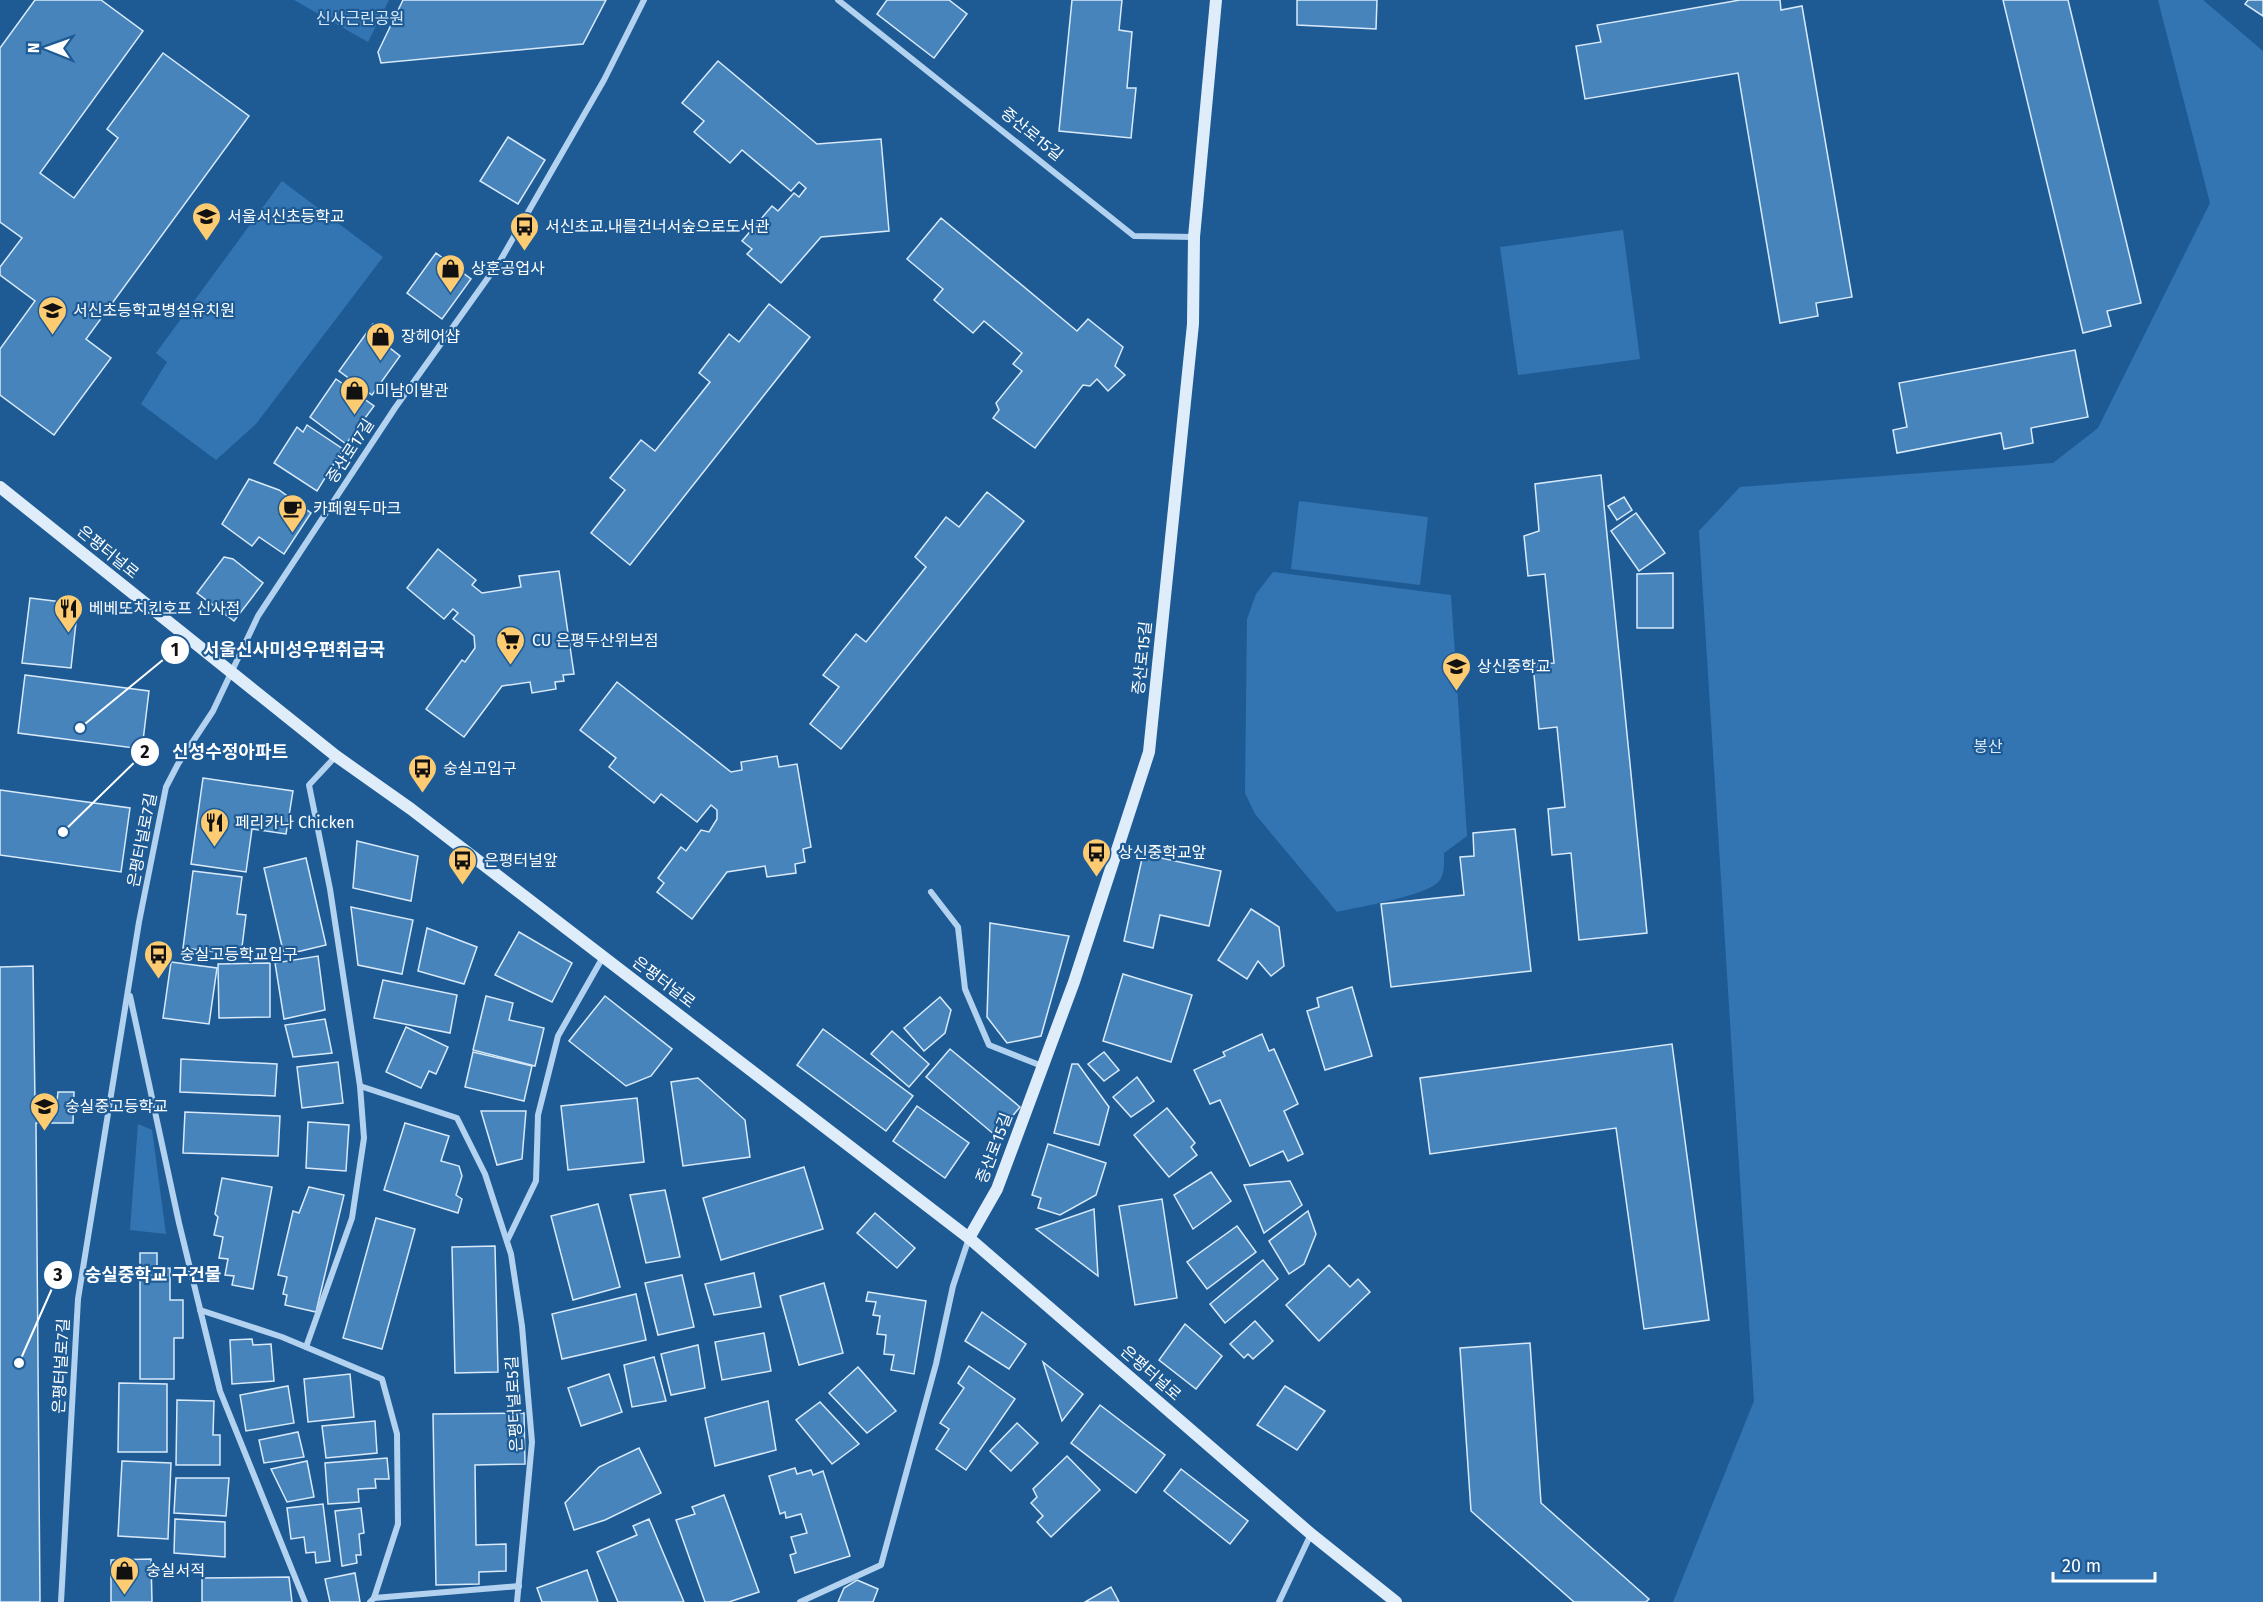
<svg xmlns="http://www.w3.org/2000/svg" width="2263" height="1602" font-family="'Fira Sans','Noto Sans KR',sans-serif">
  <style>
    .green { fill: #3375b3 }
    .building { fill: #4784bc; stroke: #d8eafa; stroke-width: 1.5 }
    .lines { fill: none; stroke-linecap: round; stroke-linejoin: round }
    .minor { stroke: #b2d2ef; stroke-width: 6 }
    .secondary { stroke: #dfedfb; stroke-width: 12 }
    .labels { text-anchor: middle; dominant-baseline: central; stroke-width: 4.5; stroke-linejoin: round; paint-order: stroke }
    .park-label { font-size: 16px; fill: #d8eafa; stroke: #1e5b95 }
    .street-label { font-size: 16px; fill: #fff; stroke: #1e5b95 }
    .poi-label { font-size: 16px; fill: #fff; stroke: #1e5b95; text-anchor: start }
    .leader { fill: none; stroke: #fff; stroke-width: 2 }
    .callout-dot { fill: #fff; stroke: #1e5b95; stroke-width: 2 }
    .mark-label { font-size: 18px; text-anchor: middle; font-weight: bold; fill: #111 }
    .callout-label { font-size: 18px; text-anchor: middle; font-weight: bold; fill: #fff; stroke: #1e5b95; stroke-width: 4.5; stroke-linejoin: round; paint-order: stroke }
  </style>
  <rect width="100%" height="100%" fill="#1e5b95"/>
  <!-- green -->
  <g class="green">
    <polygon points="294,0 389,0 368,42"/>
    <polygon points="2158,0 2203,0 2263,51 2263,1602 1673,1602 1754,1401 1699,531 1740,487 2053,463 2098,428 2210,203"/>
    <polygon points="282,181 383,257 256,424 216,460 141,404 167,362 156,353"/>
    <polygon points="1623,230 1640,359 1518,375 1500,247"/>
    <polygon points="1299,501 1428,517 1420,585 1291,569"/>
    <path d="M 1273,572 L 1451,595 L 1467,836 L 1444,853 C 1444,861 1445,872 1440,880 C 1429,896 1357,907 1337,912 L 1255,814 L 1245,793 L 1247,619 L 1256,594 Z"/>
    <polygon points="138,1124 152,1130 166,1234 130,1230"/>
  </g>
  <!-- building -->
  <g class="building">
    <polygon points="35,0 101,0 143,31 40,173 74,198 118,138 107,129 163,53 249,116 86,339 111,358 54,435 0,395 0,349 35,301 0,275 0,267 22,238 0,222 0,48"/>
    <polygon points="403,0 606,0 583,44 381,63 378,52"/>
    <polygon points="887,0 949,0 967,14 934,58 877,14"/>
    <polygon points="1072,0 1122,0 1119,30 1132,32 1127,88 1136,88 1131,138 1059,131"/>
    <polygon points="1297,0 1377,0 1376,29 1297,25"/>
    <polygon points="1740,0 1780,0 1781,10 1802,6 1852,297 1816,303 1818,316 1780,323 1738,73 1585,99 1576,46 1601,42 1597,25"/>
    <polygon points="2003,0 2068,0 2141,303 2107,311 2111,326 2083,333"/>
    <polygon points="2248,0 2263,0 2263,16 2245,4"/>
    <polygon points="718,61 817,144 881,139 889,231 821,237 781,283 747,254 752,249 742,241 772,206 778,211 794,193 799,197 806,188 799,182 791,191 742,150 730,163 694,132 704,121 682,103"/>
    <polygon points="508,137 545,160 518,204 480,181"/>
    <polygon points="941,218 1077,331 1088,319 1123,347 1115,366 1125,375 1108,391 1097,379 1090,386 1083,385 1035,448 993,418 999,410 996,403 1022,371 1013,364 1022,353 984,321 973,333 934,300 943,289 907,259"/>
    <polygon points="436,253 471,279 442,319 407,293"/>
    <polygon points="769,304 810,337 630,565 591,533 625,490 610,478 641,440 655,451 710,382 699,373 729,334 739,342"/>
    <polygon points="373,324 386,333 381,341 400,356 372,395 339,371"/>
    <polygon points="2075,350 2088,417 2031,428 2033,443 2004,449 2001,433 1897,453 1893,430 1907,427 1899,383"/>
    <polygon points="336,379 374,406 346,444 310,417"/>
    <polygon points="307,425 343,449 317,491 274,463 297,427 303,432"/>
    <polygon points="1601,475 1647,933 1579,940 1571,853 1552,855 1548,809 1565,807 1557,727 1539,729 1533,664 1554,663 1545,574 1528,576 1524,536 1539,531 1535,484"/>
    <polygon points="249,479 279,490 311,513 284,554 259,537 252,546 222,524"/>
    <polygon points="987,492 1024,521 841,749 810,724 839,687 823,675 856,634 866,642 926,567 915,557 946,517 959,527"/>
    <polygon points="1624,497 1632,510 1617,520 1608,506"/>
    <polygon points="1636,513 1665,553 1639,571 1611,531"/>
    <polygon points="438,549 476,580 472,585 482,593 521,587 519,576 559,571 574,674 563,675 564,681 555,682 556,689 532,693 530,682 502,686 464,737 426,709 462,660 465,662 475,648 474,636 453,619 458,613 453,609 444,619 407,588"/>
    <polygon points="224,557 233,559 263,583 234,621 197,593"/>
    <polygon points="1673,573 1673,628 1637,628 1637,574"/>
    <polygon points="30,598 78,604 71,668 22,663"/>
    <polygon points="25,675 149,691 142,749 18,733"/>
    <polygon points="617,682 731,772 742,770 741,762 777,756 779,767 797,764 811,847 803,849 805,862 795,864 796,873 767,877 765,866 727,872 692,919 657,892 664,883 658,878 681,847 686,851 701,830 709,832 717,819 717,810 711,805 697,822 661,794 654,803 609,767 616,758 580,730"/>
    <polygon points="203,778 293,791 286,834 252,829 246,872 191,864"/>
    <polygon points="0,790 130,808 121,872 0,855"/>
    <polygon points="1515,829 1531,971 1391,987 1381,904 1464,895 1460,857 1474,856 1473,833"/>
    <polygon points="357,841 418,856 411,901 353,888"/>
    <polygon points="1143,854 1221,871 1209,926 1160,915 1153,948 1124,941"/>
    <polygon points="306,858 326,945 284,955 264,868"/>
    <polygon points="193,871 242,877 237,914 246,915 241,955 183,948"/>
    <polygon points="351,907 413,920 402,974 358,965"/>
    <polygon points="1251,909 1279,927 1284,966 1271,976 1258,961 1247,979 1218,960"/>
    <polygon points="990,923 1069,936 1041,1036 1007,1043 987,1017"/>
    <polygon points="427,928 477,947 464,984 418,971"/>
    <polygon points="519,932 572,963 552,1002 495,975"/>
    <polygon points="318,956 325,1010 284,1019 275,963"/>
    <polygon points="171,962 217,968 209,1024 163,1018"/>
    <polygon points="270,963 270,1017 219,1018 218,964"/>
    <polygon points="33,966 35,1102 57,1101 58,1092 74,1092 73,1123 36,1123 40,1602 0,1602 0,967"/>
    <polygon points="1123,974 1192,995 1171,1062 1103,1041"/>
    <polygon points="383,980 457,995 450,1033 374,1018"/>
    <polygon points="1352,987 1372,1056 1325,1070 1307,1011 1319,1007 1317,998"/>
    <polygon points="486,996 513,1003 509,1020 544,1028 535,1066 473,1050"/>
    <polygon points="605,996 672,1049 651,1076 626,1086 569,1041"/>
    <polygon points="940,997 951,1010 945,1033 924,1051 904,1028"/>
    <polygon points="325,1019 332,1053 293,1057 285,1025"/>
    <polygon points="406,1027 448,1047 436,1074 429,1071 421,1088 386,1072"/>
    <polygon points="823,1029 913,1096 886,1131 797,1065"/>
    <polygon points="892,1031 929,1064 909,1087 871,1054"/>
    <polygon points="1262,1034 1269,1051 1274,1049 1298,1104 1284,1111 1303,1154 1288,1161 1283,1151 1250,1166 1220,1100 1210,1104 1194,1070 1225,1056 1223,1052"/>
    <polygon points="1672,1044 1709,1320 1644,1329 1616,1128 1430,1154 1420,1078"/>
    <polygon points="950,1049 1020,1107 996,1136 926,1077"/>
    <polygon points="473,1052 532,1066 524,1101 465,1087"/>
    <polygon points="1104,1052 1119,1070 1104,1081 1088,1064"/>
    <polygon points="181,1059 277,1064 275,1096 180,1092"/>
    <polygon points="338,1062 343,1103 302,1108 297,1067"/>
    <polygon points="1072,1064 1078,1064 1109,1107 1099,1145 1054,1133"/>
    <polygon points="1137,1077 1154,1101 1131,1117 1113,1097"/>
    <polygon points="698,1078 745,1120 750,1157 683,1166 671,1082"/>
    <polygon points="637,1098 644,1162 568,1170 561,1106"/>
    <polygon points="917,1106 969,1143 945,1178 893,1141"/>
    <polygon points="1167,1108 1195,1143 1191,1147 1197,1155 1169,1177 1134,1135"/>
    <polygon points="481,1111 526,1111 522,1159 497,1165"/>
    <polygon points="185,1112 280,1116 278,1156 183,1153"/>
    <polygon points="308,1122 349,1125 346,1171 306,1168"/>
    <polygon points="405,1123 449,1136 441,1161 459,1166 462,1176 456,1195 462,1199 458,1213 384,1190"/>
    <polygon points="1048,1144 1106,1163 1096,1195 1060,1215 1038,1208 1041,1198 1032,1195"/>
    <polygon points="804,1167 823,1229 721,1260 703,1198"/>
    <polygon points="1211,1172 1231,1201 1193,1229 1174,1195"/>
    <polygon points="222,1178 272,1187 253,1289 232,1285 234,1276 225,1275 228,1259 219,1258 223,1237 214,1235 218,1217 215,1214"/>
    <polygon points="1290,1181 1302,1205 1264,1233 1244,1185"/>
    <polygon points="309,1187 344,1195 316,1312 285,1305 287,1295 283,1294 287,1277 278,1275 293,1211 299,1213"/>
    <polygon points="665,1190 680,1257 646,1263 630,1195"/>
    <polygon points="1162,1199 1177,1298 1135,1305 1119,1206"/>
    <polygon points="598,1204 620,1287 573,1300 551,1216"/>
    <polygon points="1094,1209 1098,1276 1036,1229"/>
    <polygon points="1308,1211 1316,1234 1304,1264 1289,1274 1269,1241"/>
    <polygon points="875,1213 915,1248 897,1268 857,1233"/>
    <polygon points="376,1218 415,1229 382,1349 343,1338"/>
    <polygon points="1237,1226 1256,1252 1207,1289 1187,1262"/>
    <polygon points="495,1246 498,1372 455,1373 452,1247"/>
    <polygon points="140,1253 157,1253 157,1269 170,1268 170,1300 183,1300 183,1338 174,1338 174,1379 140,1379"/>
    <polygon points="1263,1260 1278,1279 1225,1323 1210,1304"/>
    <polygon points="1329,1265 1350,1287 1358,1279 1370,1292 1319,1341 1286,1305"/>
    <polygon points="754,1273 761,1307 714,1315 705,1284"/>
    <polygon points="682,1275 694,1327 658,1335 645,1283"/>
    <polygon points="824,1283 843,1353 799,1365 780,1296"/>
    <polygon points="868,1292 926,1301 914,1374 891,1370 894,1355 884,1354 886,1335 877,1334 880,1316 873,1315 876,1302 866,1301"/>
    <polygon points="636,1294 646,1340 562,1359 552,1314"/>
    <polygon points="982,1312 1026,1344 1009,1369 965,1341"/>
    <polygon points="1255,1321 1273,1341 1253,1359 1248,1354 1244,1358 1230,1344"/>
    <polygon points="1185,1324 1222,1356 1196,1389 1159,1360"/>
    <polygon points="764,1333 771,1371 722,1380 715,1342"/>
    <polygon points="252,1339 253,1345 271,1344 274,1381 232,1384 230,1340"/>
    <polygon points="1530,1343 1541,1503 1649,1599 1646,1602 1574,1602 1471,1511 1460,1348"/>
    <polygon points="698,1345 705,1388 671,1395 661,1354"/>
    <polygon points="654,1357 666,1401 632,1407 624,1365"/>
    <polygon points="1043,1362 1083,1394 1062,1421"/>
    <polygon points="969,1366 1015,1399 966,1470 936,1449 949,1429 940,1423 964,1388 958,1383"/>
    <polygon points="858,1367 896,1411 867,1433 829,1393"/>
    <polygon points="350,1374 354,1417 308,1422 304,1379"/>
    <polygon points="609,1374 622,1412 581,1426 568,1388"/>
    <polygon points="119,1383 167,1384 167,1452 118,1452"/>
    <polygon points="288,1386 294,1423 246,1431 240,1395"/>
    <polygon points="1285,1386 1325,1411 1297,1450 1257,1425"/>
    <polygon points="177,1400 214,1401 213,1435 220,1435 220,1465 176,1465"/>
    <polygon points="768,1401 776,1450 715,1466 705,1418"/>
    <polygon points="820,1402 859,1444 832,1464 796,1420"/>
    <polygon points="1100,1405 1165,1455 1136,1493 1071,1443"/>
    <polygon points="524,1413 525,1464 475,1465 476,1545 506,1544 506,1571 479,1572 479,1584 436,1585 433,1414"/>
    <polygon points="375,1421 377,1453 326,1458 322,1426"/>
    <polygon points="1017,1423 1038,1443 1011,1471 990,1451"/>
    <polygon points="298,1432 304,1457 264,1463 259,1440"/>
    <polygon points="639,1448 661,1493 605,1520 574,1530 565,1503 599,1467"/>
    <polygon points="1067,1456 1100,1490 1051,1537 1037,1522 1043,1516 1031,1503 1037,1497 1033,1489"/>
    <polygon points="387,1458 389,1479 375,1479 376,1488 358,1489 359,1502 328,1504 325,1463"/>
    <polygon points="122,1461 171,1463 168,1539 118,1536"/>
    <polygon points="307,1461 314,1497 287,1502 271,1469"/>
    <polygon points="795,1468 797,1474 811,1470 813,1475 823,1471 850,1556 795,1573 790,1555 796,1553 791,1537 807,1533 801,1514 786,1518 785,1512 780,1514 769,1476"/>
    <polygon points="1181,1469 1248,1521 1230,1544 1164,1491"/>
    <polygon points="176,1478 229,1478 226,1516 174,1513"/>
    <polygon points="724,1495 759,1592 729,1602 705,1602 676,1520 695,1514 692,1507"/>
    <polygon points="323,1504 330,1561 316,1563 315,1552 306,1553 304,1537 291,1539 287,1508"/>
    <polygon points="361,1508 364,1533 359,1534 361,1555 356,1555 357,1563 342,1566 335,1511"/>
    <polygon points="175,1519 225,1522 225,1557 174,1553"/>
    <polygon points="649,1519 684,1602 618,1602 597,1552 637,1535 633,1526"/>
    <polygon points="151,1559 152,1602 111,1602 111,1560"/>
    <polygon points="587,1570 598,1602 542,1602 537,1588"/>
    <polygon points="355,1573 360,1602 330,1602 325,1579"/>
    <polygon points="289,1577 292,1602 202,1602 202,1578"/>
    <polygon points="857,1580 878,1589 873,1602 838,1602 844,1588"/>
    <polygon points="1111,1587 1119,1602 1085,1602"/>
  </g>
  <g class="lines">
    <!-- minor -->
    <g class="minor">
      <polyline points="838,0 1134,236 1194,237"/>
      <polyline points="931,892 958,927 965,989 989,1045 1042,1066"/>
      <polyline points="130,996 179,1223 220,1391 305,1602"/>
      <polyline points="360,1086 457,1118 485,1174 511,1254 522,1326 532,1442 517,1602"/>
      <polyline points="507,1241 536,1181 538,1115 558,1036 603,957"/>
      <polyline points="200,1310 282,1337 382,1379 397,1434 398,1524 374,1598 370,1602"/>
      <polyline points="306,1347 352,1218 364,1138 360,1086 330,889 309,785 336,756"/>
      <polyline points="374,1598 519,1586"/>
      <polyline points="61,1602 78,1299 139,922 166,787 178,764 213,711 258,616 395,408 500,261 604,80 644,0"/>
      <polyline points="800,1602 881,1565 936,1364 953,1286 969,1238"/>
      <polyline points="1279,1602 1311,1534"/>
    </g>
    <!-- secondary -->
    <g class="secondary">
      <polyline points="0,487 336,756 411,809 969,1238 1311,1534 1396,1602"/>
      <polyline points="969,1238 997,1189 1074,982 1149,752 1193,324 1194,237 1216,0"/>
    </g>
  </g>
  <!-- icons -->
  <defs>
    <symbol id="school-pin" viewBox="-11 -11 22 30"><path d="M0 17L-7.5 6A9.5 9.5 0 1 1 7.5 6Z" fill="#fdcb72" stroke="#1e5b95"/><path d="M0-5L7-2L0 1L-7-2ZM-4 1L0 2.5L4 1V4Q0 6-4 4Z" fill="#111"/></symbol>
    <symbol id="bus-pin" viewBox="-11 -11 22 30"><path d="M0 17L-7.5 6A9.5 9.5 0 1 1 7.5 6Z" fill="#fdcb72" stroke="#1e5b95"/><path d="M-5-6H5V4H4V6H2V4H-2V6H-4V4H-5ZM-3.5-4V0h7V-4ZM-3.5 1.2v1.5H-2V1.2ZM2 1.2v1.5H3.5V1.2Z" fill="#111"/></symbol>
    <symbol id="shop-pin" viewBox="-11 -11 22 30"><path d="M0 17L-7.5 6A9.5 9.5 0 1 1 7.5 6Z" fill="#fdcb72" stroke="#1e5b95"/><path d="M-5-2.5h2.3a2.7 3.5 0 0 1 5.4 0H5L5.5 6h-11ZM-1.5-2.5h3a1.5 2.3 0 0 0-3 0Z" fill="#111"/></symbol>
    <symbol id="cafe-pin" viewBox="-11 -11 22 30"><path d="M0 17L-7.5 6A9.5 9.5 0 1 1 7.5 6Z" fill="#fdcb72" stroke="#1e5b95"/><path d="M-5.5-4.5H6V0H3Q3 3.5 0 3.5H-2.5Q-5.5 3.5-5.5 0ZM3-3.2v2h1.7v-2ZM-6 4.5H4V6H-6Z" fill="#111"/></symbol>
    <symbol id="restaurant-pin" viewBox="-11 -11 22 30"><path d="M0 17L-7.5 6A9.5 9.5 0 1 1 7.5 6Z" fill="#fdcb72" stroke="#1e5b95"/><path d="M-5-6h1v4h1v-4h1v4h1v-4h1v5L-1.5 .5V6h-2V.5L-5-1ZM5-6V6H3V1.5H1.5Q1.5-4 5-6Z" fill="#111"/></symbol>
    <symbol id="supermarket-pin" viewBox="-11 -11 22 30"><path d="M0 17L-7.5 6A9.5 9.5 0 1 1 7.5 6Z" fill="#fdcb72" stroke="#1e5b95"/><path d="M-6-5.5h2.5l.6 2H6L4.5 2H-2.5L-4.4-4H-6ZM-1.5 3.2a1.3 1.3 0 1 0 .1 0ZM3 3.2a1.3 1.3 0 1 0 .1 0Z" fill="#111"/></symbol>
  </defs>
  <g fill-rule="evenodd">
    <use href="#school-pin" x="190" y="200" width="33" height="45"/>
    <use href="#bus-pin" x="508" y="210" width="33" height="45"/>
    <use href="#shop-pin" x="434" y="252" width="33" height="45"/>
    <use href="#school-pin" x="36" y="294" width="33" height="45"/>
    <use href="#shop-pin" x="364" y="320" width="33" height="45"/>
    <use href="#shop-pin" x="338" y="374" width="33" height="45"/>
    <use href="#cafe-pin" x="276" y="492" width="33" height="45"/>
    <use href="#restaurant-pin" x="52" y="592" width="33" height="45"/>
    <use href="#supermarket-pin" x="494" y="624" width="33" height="45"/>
    <use href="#school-pin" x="1440" y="650" width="33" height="45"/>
    <use href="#bus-pin" x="406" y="752" width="33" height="45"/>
    <use href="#restaurant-pin" x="198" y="806" width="33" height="45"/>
    <use href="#bus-pin" x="1080" y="836" width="33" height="45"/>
    <use href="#bus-pin" x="446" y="844" width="33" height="45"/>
    <use href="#bus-pin" x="142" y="938" width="33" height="45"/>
    <use href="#school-pin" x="28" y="1090" width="33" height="45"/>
    <use href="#shop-pin" x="108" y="1554" width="33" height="45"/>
  </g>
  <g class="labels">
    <!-- park labels -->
    <g class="park-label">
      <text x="360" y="18">신사근린공원</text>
      <text x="1988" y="746">봉산</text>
    </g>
    <!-- street labels -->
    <g class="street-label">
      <text transform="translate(1032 134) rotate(39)">증산로15길</text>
      <text transform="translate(350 451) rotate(-57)">증산로17길</text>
      <text transform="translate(108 552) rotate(39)">은평터널로</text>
      <text transform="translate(1142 658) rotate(-84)">증산로15길</text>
      <text transform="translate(142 840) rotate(-79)">은평터널로7길</text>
      <text transform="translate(664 982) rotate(37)">은평터널로</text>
      <text transform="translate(994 1148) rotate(-69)">증산로15길</text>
      <text transform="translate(61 1366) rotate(-87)">은평터널로7길</text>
      <text transform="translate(1151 1373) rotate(41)">은평터널로</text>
      <text transform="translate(514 1404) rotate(-93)">은평터널로5길</text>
    </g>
    <!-- poi labels -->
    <g class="poi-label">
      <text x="227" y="216">서울서신초등학교</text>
      <text x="545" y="226">서신초교.내를건너서숲으로도서관</text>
      <text x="471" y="268">상훈공업사</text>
      <text x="73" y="310">서신초등학교병설유치원</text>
      <text x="401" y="336">장헤어샵</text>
      <text x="375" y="390">미남이발관</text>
      <text x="313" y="508">카페원두마크</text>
      <text x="89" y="608">베베또치킨호프 신사점</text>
      <text x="532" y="640">CU 은평두산위브점</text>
      <text x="1477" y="666">상신중학교</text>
      <text x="443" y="768">숭실고입구</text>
      <text x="235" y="822">페리카나 Chicken</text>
      <text x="1118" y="852">상신중학교앞</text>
      <text x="484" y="860">은평터널앞</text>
      <text x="180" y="954">숭실고등학교입구</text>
      <text x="65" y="1106">숭실중고등학교</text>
      <text x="146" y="1570">숭실서적</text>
    </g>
  </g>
  <!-- callouts -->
  <path class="leader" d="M80 728L175 650M63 832L145 752M19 1363L58 1275"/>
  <g class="callout-dot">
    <circle cx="80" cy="728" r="6"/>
    <circle cx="63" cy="832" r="6"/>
    <circle cx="19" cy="1363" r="6"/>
    <circle cx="175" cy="650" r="15"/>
    <circle cx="145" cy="752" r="15"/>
    <circle cx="58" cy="1275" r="15"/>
  </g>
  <g class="mark-label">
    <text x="175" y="656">1</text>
    <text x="145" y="758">2</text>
    <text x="58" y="1281">3</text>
  </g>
  <g class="callout-label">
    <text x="294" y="656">서울신사미성우편취급국</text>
    <text x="230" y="758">신성수정아파트</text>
    <text x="153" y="1281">숭실중학교 구건물</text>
  </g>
  <!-- north arrow -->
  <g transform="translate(48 48) rotate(271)" stroke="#1e5b95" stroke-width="4.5" paint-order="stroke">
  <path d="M0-4.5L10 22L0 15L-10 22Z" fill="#ffffff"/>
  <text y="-9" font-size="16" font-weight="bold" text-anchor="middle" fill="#ffffff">N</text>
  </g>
  <!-- scale -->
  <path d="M2053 1572v9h102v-9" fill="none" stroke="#ffffff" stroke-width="3"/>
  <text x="2062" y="1572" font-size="18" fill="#ffffff" stroke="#1e5b95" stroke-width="4.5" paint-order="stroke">20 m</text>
</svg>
